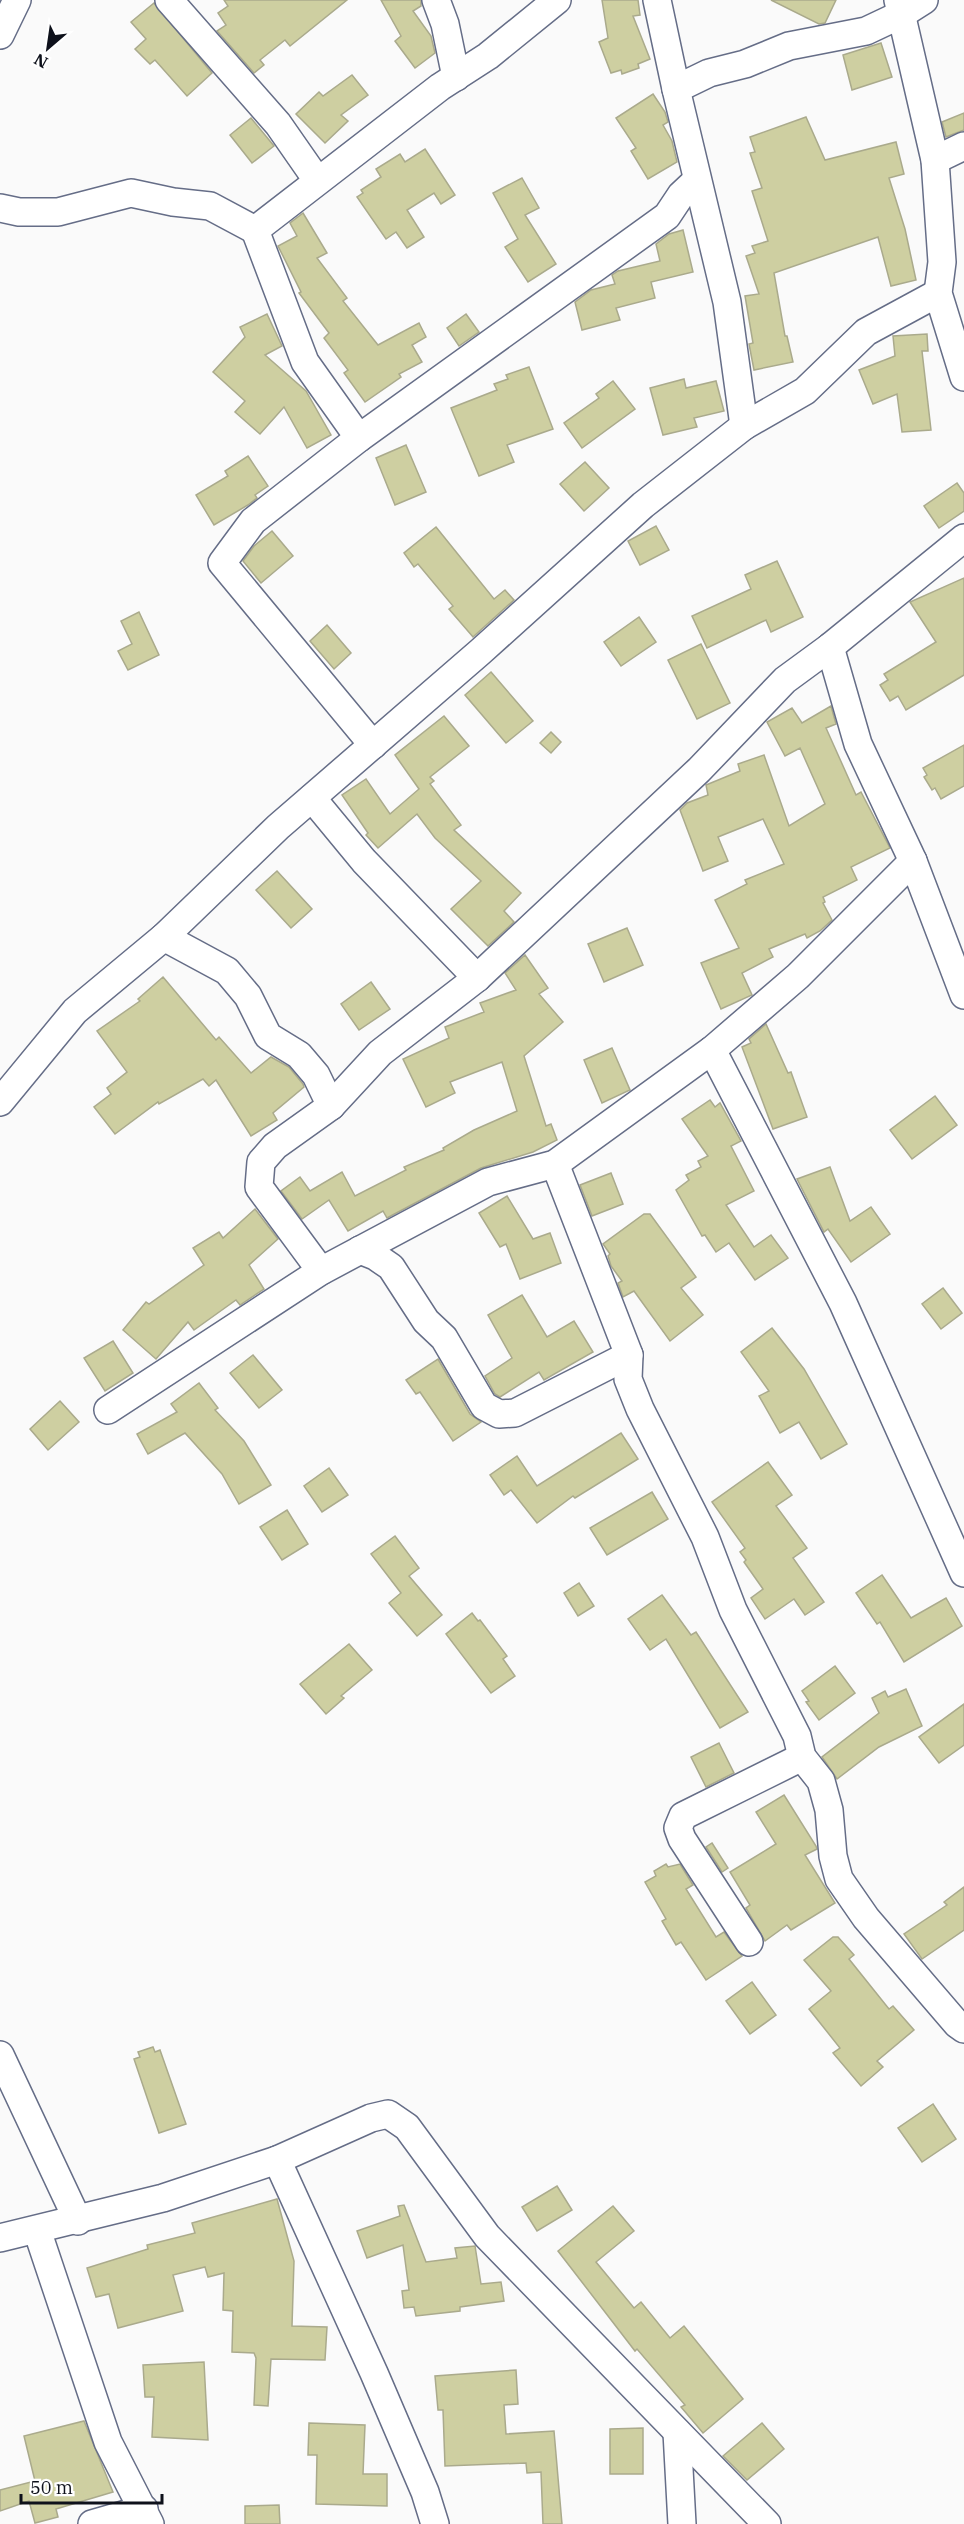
<svg xmlns="http://www.w3.org/2000/svg" width="964" height="2524" font-family="'IBM Plex Serif',serif">
  <style>
    .building { fill: #cecfa1; stroke: #aaaa8c; stroke-width: 1.5 }
    .lines { fill: none; stroke-linecap: round; stroke-linejoin: round }
    .minor-casing { stroke: #656d87; stroke-width: 30 }
    .minor { stroke: #fff; stroke-width: 27 }
  </style>
  <rect width="100%" height="100%" fill="#fafafa"/>
  <!-- building -->
  <g class="building">
    <polygon points="224,0 347,0 290,46 285,40 260,60 264,65 254,73 217,31 226,25 218,13 228,6"/>
    <polygon points="381,0 421,0 421,6 413,11 431,36 435,53 415,68 395,41 401,36"/>
    <polygon points="602,0 638,0 640,15 633,16 650,59 638,64 639,68 622,74 621,70 611,73 599,42 608,38"/>
    <polygon points="771,0 836,0 825,23 819,24"/>
    <polygon points="154,3 212,73 187,96 155,60 150,64 135,49 146,39 131,22"/>
    <polygon points="881,43 892,77 852,90 843,55"/>
    <polygon points="352,75 368,95 341,115 348,121 325,143 296,114 319,92 323,96"/>
    <polygon points="653,94 665,112 668,122 663,125 672,141 677,162 648,179 631,151 636,148 616,118"/>
    <polygon points="964,113 964,130 946,137 942,122"/>
    <polygon points="806,117 825,160 896,142 904,174 889,178 905,229 916,280 891,286 878,237 774,273 785,336 787,336 793,362 754,370 749,344 753,343 745,296 759,294 746,256 755,253 752,246 768,241 752,191 762,188 750,153 755,152 750,137"/>
    <polygon points="251,118 274,146 252,163 230,135"/>
    <polygon points="425,149 455,195 441,204 434,193 407,210 424,237 407,248 396,232 386,239 357,197 363,193 361,190 381,177 376,169 400,154 405,162"/>
    <polygon points="522,178 539,208 525,215 556,264 528,282 505,247 518,239 493,193"/>
    <polygon points="303,213 327,253 317,258 347,298 343,301 378,345 419,323 426,337 412,345 422,362 399,374 401,377 365,402 344,373 348,370 324,338 329,333 299,293 301,292 278,246 297,236 290,223"/>
    <polygon points="683,230 693,272 651,282 655,298 616,308 620,320 582,330 575,302 591,290 615,284 612,275 618,271 660,261 656,244 669,234"/>
    <polygon points="267,314 282,346 265,355 306,391 331,435 307,448 284,407 260,434 235,412 245,401 213,372 245,337 240,327"/>
    <polygon points="466,314 479,332 459,346 447,328"/>
    <polygon points="927,334 928,351 922,351 931,430 902,432 897,394 873,404 859,370 895,356 893,336"/>
    <polygon points="529,367 553,429 507,445 514,462 479,476 451,408 497,390 494,384 508,379 506,375"/>
    <polygon points="684,379 686,388 716,381 724,411 694,418 697,427 663,435 650,388"/>
    <polygon points="613,381 635,409 582,448 564,423 599,398 596,394"/>
    <polygon points="406,445 426,492 395,505 376,458"/>
    <polygon points="248,456 268,486 255,495 257,498 248,505 214,525 196,495 228,476 225,471"/>
    <polygon points="585,462 609,488 584,511 560,484"/>
    <polygon points="957,483 964,493 964,511 939,528 924,506"/>
    <polygon points="656,526 669,550 640,565 628,541"/>
    <polygon points="436,527 494,599 505,590 514,600 473,637 449,609 453,606 418,564 414,567 404,553"/>
    <polygon points="272,531 293,556 261,583 243,561 254,546"/>
    <polygon points="777,561 803,617 771,632 766,620 707,648 692,616 751,589 745,575"/>
    <polygon points="964,578 964,675 906,710 898,696 890,701 880,685 888,680 884,674 936,642 910,602"/>
    <polygon points="139,612 159,655 128,670 118,651 132,644 121,621"/>
    <polygon points="639,617 656,642 621,666 604,642"/>
    <polygon points="327,625 351,653 334,669 310,641"/>
    <polygon points="701,644 730,703 697,719 668,660"/>
    <polygon points="491,672 533,721 506,743 465,695"/>
    <polygon points="831,706 836,724 826,728 856,795 861,792 890,848 851,867 857,880 823,897 825,902 823,903 832,920 820,931 807,938 805,934 769,949 773,957 742,973 752,995 721,1009 701,963 739,948 715,900 747,884 745,880 784,864 763,819 718,837 728,861 703,871 680,810 687,803 708,795 706,785 740,771 738,764 764,755 789,826 825,804 800,748 785,756 767,722 792,708 802,723"/>
    <polygon points="444,716 469,746 430,777 434,781 430,784 461,825 454,830 521,893 504,911 514,922 488,946 451,909 481,881 435,838 417,814 378,848 366,835 368,833 342,795 366,779 390,814 419,789 395,755"/>
    <polygon points="551,732 561,742 551,753 540,743"/>
    <polygon points="964,745 964,786 941,799 935,788 932,790 924,777 927,775 923,768"/>
    <polygon points="277,871 312,909 291,928 256,890"/>
    <polygon points="627,928 643,965 604,982 588,944"/>
    <polygon points="525,955 548,988 539,994 563,1022 524,1056 546,1126 551,1124 557,1140 533,1152 481,1168 387,1218 383,1211 348,1231 329,1200 302,1219 281,1191 300,1177 310,1191 342,1172 355,1196 406,1170 404,1167 444,1150 443,1148 474,1130 517,1111 502,1062 450,1082 455,1093 426,1107 403,1059 449,1038 445,1027 484,1012 480,1003 516,990 505,973"/>
    <polygon points="163,977 216,1040 219,1037 251,1073 271,1057 289,1067 303,1084 304,1087 273,1113 277,1120 251,1136 216,1080 209,1086 203,1079 159,1104 158,1102 115,1134 94,1107 111,1094 107,1088 127,1072 97,1031 140,1001 138,999"/>
    <polygon points="371,982 390,1009 359,1030 341,1004"/>
    <polygon points="766,1024 788,1073 791,1072 807,1117 773,1129 742,1047 751,1043 749,1039"/>
    <polygon points="612,1048 630,1090 602,1103 584,1060"/>
    <polygon points="935,1096 957,1125 912,1159 890,1130"/>
    <polygon points="710,1100 715,1107 720,1103 741,1141 731,1146 754,1191 726,1205 754,1247 771,1235 788,1258 755,1280 729,1243 716,1252 705,1235 702,1236 676,1190 689,1180 686,1175 701,1167 698,1161 708,1156 682,1119"/>
    <polygon points="830,1167 850,1221 871,1207 890,1234 851,1262 828,1229 824,1232 797,1179"/>
    <polygon points="611,1173 623,1204 592,1216 580,1185"/>
    <polygon points="507,1196 533,1239 550,1233 561,1263 520,1279 506,1244 500,1247 479,1213"/>
    <polygon points="255,1209 278,1239 249,1265 264,1289 240,1305 236,1300 194,1330 188,1322 156,1359 123,1330 146,1302 149,1304 204,1265 193,1248 219,1232 223,1238"/>
    <polygon points="644,1214 650,1214 696,1277 681,1288 703,1315 670,1341 634,1291 623,1297 618,1283 622,1281 611,1266 608,1256 610,1254 603,1244"/>
    <polygon points="943,1288 962,1313 941,1329 922,1304"/>
    <polygon points="522,1295 547,1337 574,1321 593,1352 544,1380 539,1372 500,1397 495,1394 485,1376 512,1358 488,1315"/>
    <polygon points="772,1328 804,1369 847,1444 821,1459 799,1422 780,1433 759,1396 769,1391 741,1352"/>
    <polygon points="113,1341 133,1373 105,1391 84,1358"/>
    <polygon points="253,1355 282,1390 259,1408 230,1373"/>
    <polygon points="438,1359 470,1414 481,1422 453,1441 420,1392 416,1394 406,1380"/>
    <polygon points="199,1383 218,1408 215,1410 244,1441 271,1485 239,1504 222,1474 185,1433 148,1454 137,1434 177,1412 171,1404"/>
    <polygon points="60,1401 79,1422 48,1450 30,1429"/>
    <polygon points="621,1433 638,1459 575,1498 573,1496 537,1523 511,1490 504,1495 490,1475 517,1456 537,1486"/>
    <polygon points="768,1462 792,1495 776,1506 807,1548 793,1558 824,1602 805,1615 794,1599 765,1619 751,1598 763,1589 744,1562 746,1560 740,1552 745,1548 712,1502"/>
    <polygon points="329,1468 348,1495 322,1512 304,1486"/>
    <polygon points="652,1492 668,1519 607,1555 590,1528"/>
    <polygon points="287,1510 308,1544 282,1560 260,1527"/>
    <polygon points="395,1536 419,1568 409,1576 442,1615 417,1636 389,1603 401,1593 371,1554"/>
    <polygon points="882,1575 911,1618 946,1598 962,1626 904,1662 880,1622 877,1624 856,1593"/>
    <polygon points="579,1583 594,1606 578,1616 564,1593"/>
    <polygon points="662,1595 691,1635 696,1632 748,1712 720,1728 666,1639 650,1650 628,1619"/>
    <polygon points="472,1613 478,1621 480,1620 507,1656 503,1659 515,1676 491,1693 446,1634"/>
    <polygon points="349,1644 372,1670 341,1696 344,1698 326,1714 300,1684"/>
    <polygon points="835,1666 855,1693 819,1720 806,1702 809,1701 802,1691"/>
    <polygon points="906,1689 922,1726 879,1747 837,1779 822,1757 879,1713 872,1698 885,1691 888,1697"/>
    <polygon points="964,1704 964,1745 939,1763 919,1737"/>
    <polygon points="719,1743 734,1773 706,1787 691,1757"/>
    <polygon points="784,1795 816,1846 817,1849 805,1855 835,1903 791,1930 787,1925 765,1941 746,1908 750,1905 730,1872 776,1844 756,1812"/>
    <polygon points="712,1843 728,1868 722,1872 706,1847"/>
    <polygon points="666,1864 668,1867 680,1864 693,1885 686,1889 716,1937 724,1932 742,1956 706,1980 681,1942 676,1945 662,1921 666,1919 645,1882 656,1876 654,1871"/>
    <polygon points="964,1887 964,1930 922,1959 904,1934 947,1905 944,1902"/>
    <polygon points="833,1937 838,1937 854,1955 849,1959 889,2009 893,2006 914,2030 877,2061 883,2067 861,2086 833,2053 840,2048 809,2009 831,1991 804,1960"/>
    <polygon points="752,1982 776,2015 750,2034 726,2001"/>
    <polygon points="153,2047 155,2052 160,2050 186,2124 159,2133 134,2059 140,2057 138,2052"/>
    <polygon points="933,2104 956,2139 922,2162 898,2128"/>
    <polygon points="557,2186 572,2210 537,2231 522,2207"/>
    <polygon points="277,2199 294,2261 292,2326 327,2327 325,2360 271,2359 268,2406 254,2405 256,2358 254,2353 232,2352 233,2311 223,2310 224,2273 208,2277 205,2267 173,2275 183,2311 118,2328 109,2294 96,2297 87,2268 148,2249 147,2245 195,2233 192,2223"/>
    <polygon points="404,2205 426,2262 457,2258 455,2248 475,2246 481,2284 501,2282 504,2301 460,2307 460,2311 416,2316 414,2307 404,2308 402,2291 409,2290 403,2245 367,2258 357,2231 400,2216 398,2206"/>
    <polygon points="613,2206 634,2231 596,2262 634,2308 641,2302 670,2338 684,2326 743,2399 703,2433 681,2407 685,2405 637,2349 635,2351 558,2251"/>
    <polygon points="204,2362 208,2440 152,2437 154,2397 145,2397 143,2365"/>
    <polygon points="516,2370 518,2404 504,2405 506,2434 554,2431 562,2524 543,2524 541,2472 527,2473 526,2463 445,2466 443,2410 438,2410 435,2376"/>
    <polygon points="84,2421 113,2492 56,2509 58,2517 35,2523 29,2501 0,2511 0,2490 35,2481 24,2436"/>
    <polygon points="309,2423 365,2425 363,2474 387,2474 387,2506 316,2504 317,2455 308,2455"/>
    <polygon points="762,2423 784,2449 747,2480 723,2456"/>
    <polygon points="643,2428 643,2474 610,2474 610,2429"/>
    <polygon points="279,2505 280,2524 245,2524 245,2506"/>
  </g>
  <g class="lines">
    <defs>
      <g id="minor">
        <polyline points="169,0 278,124 317,180"/>
        <polyline points="436,0 445,24 456,77"/>
        <polyline points="657,0 676,89 727,302 744,426"/>
        <polyline points="898,0 935,160 942,262 938,293 964,377"/>
        <polyline points="0,35 17,0"/>
        <polyline points="676,89 709,73 745,64 789,46 866,31 902,14 924,0"/>
        <polyline points="935,160 964,146"/>
        <polyline points="0,208 19,212 58,212 131,193 173,202 210,206 255,230"/>
        <polyline points="359,438 305,362 255,230 440,87 488,56 557,0"/>
        <polyline points="830,647 858,744 913,861 964,995"/>
        <polyline points="373,745 222,563 253,521 359,438 667,216 681,195 697,180"/>
        <polyline points="312,798 364,861 477,978"/>
        <polyline points="164,937 227,971 248,996 268,1036 299,1055 316,1075 331,1106"/>
        <polyline points="712,1050 843,1303 964,1573"/>
        <polyline points="0,1102 75,1011 164,937 278,827 480,652 643,505 744,426 805,391 866,332 938,293"/>
        <polyline points="555,1164 629,1355 628,1379 640,1409 705,1537 733,1610 797,1736 802,1757 821,1781 829,1810 833,1856 839,1879 866,1918 957,2024 964,2029"/>
        <polyline points="360,1250 375,1256 391,1267 426,1321 444,1338 484,1406 499,1414 515,1413 629,1355"/>
        <polyline points="321,1271 259,1187 261,1162 275,1146 331,1106 380,1053 477,978 699,770 785,680 830,647 964,538"/>
        <polyline points="108,1410 321,1271 488,1182 555,1164 712,1050 798,976 913,861"/>
        <polyline points="749,1942 682,1839 678,1828 683,1816 802,1757"/>
        <polyline points="0,2055 78,2221"/>
        <polyline points="277,2160 374,2373 425,2492 435,2524"/>
        <polyline points="37,2230 108,2442 150,2524"/>
        <polyline points="0,2238 163,2198 277,2160 371,2118 388,2114 407,2127 487,2236 767,2524"/>
        <polyline points="677,2432 682,2524"/>
        <polyline points="92,2524 144,2509"/>
      </g>
    </defs>
    <!-- minor casing -->
    <use href="#minor" class="minor-casing"/>
    <!-- minor -->
    <use href="#minor" class="minor"/>
  </g>
  <!-- north arrow -->
  <g transform="translate(48 48) rotate(209)" stroke="#ffffff" stroke-width="4.5" paint-order="stroke">
  <path d="M0-4.5L10 22L0 15L-10 22Z" fill="#0e111b"/>
  <text y="-9" font-size="16" font-weight="bold" text-anchor="middle" fill="#0e111b">N</text>
  </g>
  <!-- scale -->
  <path d="M21 2494v9h141v-9" fill="none" stroke="#0e111b" stroke-width="3"/>
  <text x="30" y="2494" font-size="18" fill="#0e111b" stroke="#ffffff" stroke-width="4.5" paint-order="stroke">50 m</text>
</svg>
